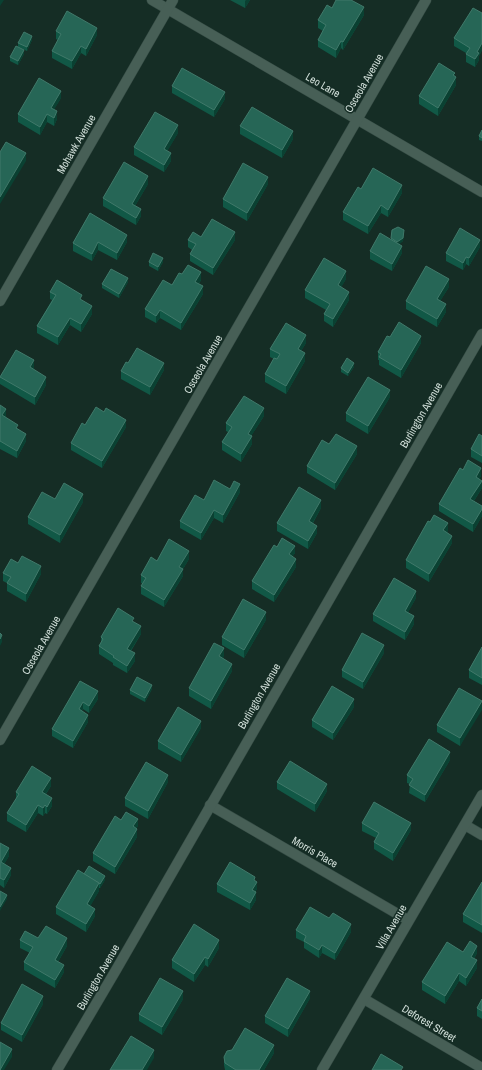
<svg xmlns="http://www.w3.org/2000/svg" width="482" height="1070" font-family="'Archivo Narrow',sans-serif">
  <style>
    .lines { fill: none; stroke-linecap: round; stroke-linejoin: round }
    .minor-casing { stroke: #334942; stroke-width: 11 }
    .minor { stroke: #475f56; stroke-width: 10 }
    .wall { fill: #115846 }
    .shaded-wall { fill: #0a4132 }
    .building { fill: #266656; stroke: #40796a }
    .labels { text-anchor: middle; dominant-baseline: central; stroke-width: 3; stroke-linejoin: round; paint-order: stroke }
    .street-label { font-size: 11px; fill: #d0ded8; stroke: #152d25 }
  </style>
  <rect width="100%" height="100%" fill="#152d25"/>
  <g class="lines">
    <defs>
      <g id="minor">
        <polyline points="152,0 482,192"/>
        <polyline points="0,301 173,0"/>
        <polyline points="0,740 426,0"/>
        <polyline points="210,805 408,920"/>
        <polyline points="465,825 482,835"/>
        <polyline points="364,999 482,1068"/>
        <polyline points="57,1070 116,970 482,334"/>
        <polyline points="322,1070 482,795"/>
      </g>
    </defs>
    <!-- minor casing -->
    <use href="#minor" class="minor-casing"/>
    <!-- minor -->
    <use href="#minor" class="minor"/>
  </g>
  <!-- wall -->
  <g class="wall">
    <polygon points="230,0 250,0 245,8"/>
    <polygon points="332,8 364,15 343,50 341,48 336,58 318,47 318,40 323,31 318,28 318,20"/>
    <polygon points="482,13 482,50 479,56 479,60 475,67 466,62 466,53 454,46 454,38"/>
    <polygon points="56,31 97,35 86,56 81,53 72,69 52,58 52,51 58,40 56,39"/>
    <polygon points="32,40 27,51 18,47 18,43"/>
    <polygon points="24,54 18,65 10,61 10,57"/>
    <polygon points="455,76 456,85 438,116 419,104 419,96"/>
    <polygon points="172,86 225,99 214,117 172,93"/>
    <polygon points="61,98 54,109 57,119 54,126 47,122 40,135 18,122 18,114"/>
    <polygon points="240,126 293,139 282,158 240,134"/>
    <polygon points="482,130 482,141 479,140 479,136"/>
    <polygon points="178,133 167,151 171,161 164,172 134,155 134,147"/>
    <polygon points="148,184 135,206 141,216 136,225 103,206 103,198"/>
    <polygon points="268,184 247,221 223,207 223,199"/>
    <polygon points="361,189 402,193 388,217 381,213 368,234 343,220 343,212"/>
    <polygon points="90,213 127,242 117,260 98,250 92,261 73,251 73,243"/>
    <polygon points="392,230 404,234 403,241 399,244 402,253 392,271 370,259 370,251 391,239"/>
    <polygon points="201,237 235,240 213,275 190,261 190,254 192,250 188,247 188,240"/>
    <polygon points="480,247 469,266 466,264 463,270 446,261 446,253"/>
    <polygon points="149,262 163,262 158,271 149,266"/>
    <polygon points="182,274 201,280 199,284 203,294 181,330 160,318 156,323 145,317 145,309 172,285"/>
    <polygon points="346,279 341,287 349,300 333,327 324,321 324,314 326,310 305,298 305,290"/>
    <polygon points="128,282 119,298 102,288 102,284"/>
    <polygon points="449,287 440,301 446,312 437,327 406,309 406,301"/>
    <polygon points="50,292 82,301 92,314 81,332 70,325 58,345 37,333 37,326 52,300 50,299"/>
    <polygon points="390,337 421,343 401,378 379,365 379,360 378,360 378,352"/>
    <polygon points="306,343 301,351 305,361 286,394 265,382 265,374 274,359 270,357 270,349"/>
    <polygon points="354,367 348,376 341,372 341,368"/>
    <polygon points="34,368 33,369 46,385 35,405 0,384 0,377"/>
    <polygon points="164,370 150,395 121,379 121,371"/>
    <polygon points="390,397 368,434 346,421 346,413"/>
    <polygon points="0,405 6,416 5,417 18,429 26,441 17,458 0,449"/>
    <polygon points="264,416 251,436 252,444 241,462 222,450 222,442 228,432 226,431 226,423"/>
    <polygon points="85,425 126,427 102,468 71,450 71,443"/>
    <polygon points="482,436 482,463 471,457 471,449"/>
    <polygon points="329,444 357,454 335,490 307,473 307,466"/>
    <polygon points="463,470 481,476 479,479 482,488 474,501 482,506 482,516 473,532 439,511 439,504"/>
    <polygon points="230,489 240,492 223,523 214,518 201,540 180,528 180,521 204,500"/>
    <polygon points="83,502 60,543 28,524 28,517"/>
    <polygon points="321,508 313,523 317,533 308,549 277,531 277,523"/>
    <polygon points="448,531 447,532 452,543 429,582 406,568 406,560"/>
    <polygon points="277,547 295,553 292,557 296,567 274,602 252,589 252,581"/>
    <polygon points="189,559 183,569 183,576 164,607 141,594 141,586 143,584 141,583 141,575 157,561"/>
    <polygon points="18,563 41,574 26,602 7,591 7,583 3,581 3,573"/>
    <polygon points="416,598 408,612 414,624 405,640 373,621 373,614"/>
    <polygon points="266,620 244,658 222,645 222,637"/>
    <polygon points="134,622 141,634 131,651 135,661 127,673 113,665 113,663 99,654 99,646 101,642 101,637"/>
    <polygon points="482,647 482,685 469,678 469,670"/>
    <polygon points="384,653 363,689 342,677 342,670"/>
    <polygon points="224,656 223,658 232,671 211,709 189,696 189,688"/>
    <polygon points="80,681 98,699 89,713 83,709 82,711 88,722 73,748 52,736 52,729"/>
    <polygon points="152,689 145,702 130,694 130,690"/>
    <polygon points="482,701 460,746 437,732 437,725"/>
    <polygon points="354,707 333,740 312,727 312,720"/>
    <polygon points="201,728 181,762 158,749 158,741"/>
    <polygon points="450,760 425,802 409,793 410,784 407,783 407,775"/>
    <polygon points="168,782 148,819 125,806 125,798"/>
    <polygon points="277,782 327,791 315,812 277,789"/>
    <polygon points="51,786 46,794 52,806 47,814 45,813 43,816 38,813 26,832 7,821 7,813 16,799 16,792"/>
    <polygon points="121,820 138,826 136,828 137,837 115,874 93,861 93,853"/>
    <polygon points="362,823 411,830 393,861 374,849 374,842 376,838 362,831"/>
    <polygon points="0,843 9,856 4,864 11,875 4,888 0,885"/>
    <polygon points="105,880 100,888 99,888 99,891 90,906 95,916 86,932 56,914 56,907"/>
    <polygon points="255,881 257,889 255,892 256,900 250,910 217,892 217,884"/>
    <polygon points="482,882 482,933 463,922 463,914"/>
    <polygon points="329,918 351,932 335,960 322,953 319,958 304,948 304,942 296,938 296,930"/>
    <polygon points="38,938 67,946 58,962 64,972 55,988 24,970 24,962 30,953 20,948 20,940"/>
    <polygon points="219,948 208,967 205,965 194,982 172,968 172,960"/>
    <polygon points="463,952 477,953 474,959 477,968 466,986 459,981 445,1004 422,990 422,982"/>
    <polygon points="310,998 288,1037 265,1023 265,1016"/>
    <polygon points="183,999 162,1035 139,1021 139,1014"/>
    <polygon points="482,999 482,1019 477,1016 477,1008"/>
    <polygon points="43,1004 22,1042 1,1030 1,1023"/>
    <polygon points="274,1053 264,1070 225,1070 224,1065 224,1057"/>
  </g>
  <!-- shaded-wall -->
  <g class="shaded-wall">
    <polygon points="0,0 4,0 0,6"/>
    <polygon points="246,0 250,0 245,8 245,1"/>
    <polygon points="364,7 364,15 343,50 343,42"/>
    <polygon points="97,28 97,35 86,56 86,49"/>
    <polygon points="32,36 32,40 27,51 27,47"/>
    <polygon points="341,41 341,48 336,58 336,50"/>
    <polygon points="482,43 482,50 479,56 479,60 475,67 475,59 477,52"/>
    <polygon points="81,46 81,53 72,69 72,61"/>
    <polygon points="24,50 24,54 18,65 18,61"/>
    <polygon points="455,73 455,79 456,77 456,85 438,116 438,108"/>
    <polygon points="61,91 61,98 51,115 51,108"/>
    <polygon points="225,92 225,99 214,117 214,110"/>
    <polygon points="57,111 57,119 54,126 54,118"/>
    <polygon points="47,114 47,122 40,135 40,127"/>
    <polygon points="178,125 178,133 164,157 164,149"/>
    <polygon points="293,131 293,139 282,158 282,150"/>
    <polygon points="26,153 26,161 0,204 0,197"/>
    <polygon points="171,153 171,161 164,172 164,165"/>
    <polygon points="148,176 148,184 132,211 132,204"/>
    <polygon points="268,177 268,184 247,221 247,213"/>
    <polygon points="402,185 402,193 388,217 388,210"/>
    <polygon points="381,205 381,213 368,234 368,226"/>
    <polygon points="141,209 141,216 136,225 136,218"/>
    <polygon points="404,230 403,241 397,246 397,242"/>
    <polygon points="235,232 235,240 213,275 213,268"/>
    <polygon points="127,235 127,242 117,260 117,253"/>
    <polygon points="480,240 480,247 469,266 469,258"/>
    <polygon points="98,242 98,250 92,261 92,254"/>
    <polygon points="402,246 402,253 392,271 392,264"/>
    <polygon points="466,257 466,264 463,270 463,263"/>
    <polygon points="163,258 163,262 158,271 158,267"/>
    <polygon points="346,271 346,279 338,293 338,285"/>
    <polygon points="201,272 201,280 195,290 195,282"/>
    <polygon points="128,278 128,282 119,298 119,294"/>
    <polygon points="449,279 449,287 437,306 437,299"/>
    <polygon points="203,286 203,294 181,330 181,323"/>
    <polygon points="349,292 349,300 333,327 333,319"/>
    <polygon points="446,304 446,312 437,327 437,319"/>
    <polygon points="92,306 92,314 81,332 81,324"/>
    <polygon points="160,310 160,318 156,323 156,316"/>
    <polygon points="70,318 70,325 58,345 58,337"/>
    <polygon points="306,335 306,343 298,356 298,349"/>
    <polygon points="421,336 421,343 401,378 401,370"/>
    <polygon points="305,353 305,361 286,394 286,386"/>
    <polygon points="34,360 34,368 30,375 30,367"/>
    <polygon points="164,363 164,370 150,395 150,387"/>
    <polygon points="354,363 354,367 348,376 348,373"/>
    <polygon points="46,377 46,385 35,405 35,397"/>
    <polygon points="390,390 390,397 368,434 368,426"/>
    <polygon points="264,408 264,416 248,441 248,434"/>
    <polygon points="6,409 6,416 2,423 2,415"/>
    <polygon points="126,420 126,427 102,468 102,461"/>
    <polygon points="26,434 26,441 17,458 17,451"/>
    <polygon points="252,436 252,444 241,462 241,454"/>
    <polygon points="357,446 357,454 335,490 335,483"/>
    <polygon points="481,468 481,476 476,485 476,477"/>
    <polygon points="482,481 482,488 470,507 470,499"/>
    <polygon points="240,484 240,492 223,523 223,515"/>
    <polygon points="83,494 83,502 60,543 60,535"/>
    <polygon points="321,500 321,508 309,529 309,521"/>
    <polygon points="482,509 482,516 473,532 473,524"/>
    <polygon points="214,510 214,518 201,540 201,533"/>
    <polygon points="448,523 448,531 443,538 443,530"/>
    <polygon points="317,526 317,533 308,549 308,541"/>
    <polygon points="452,536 452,543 429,582 429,574"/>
    <polygon points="295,546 295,553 289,562 289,554"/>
    <polygon points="189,551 189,559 183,569 183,576 164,607 164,600 179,567"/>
    <polygon points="296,559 296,567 274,602 274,595"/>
    <polygon points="41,566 41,574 26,602 26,594"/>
    <polygon points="416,591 416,598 405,618 405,611"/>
    <polygon points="266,612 266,620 244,658 244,650"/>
    <polygon points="414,616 414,624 405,640 405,632"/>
    <polygon points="141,626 141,634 127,656 127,649"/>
    <polygon points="2,635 2,642 0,646 0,639"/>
    <polygon points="384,645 384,653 363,689 363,682"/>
    <polygon points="224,648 224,656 219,664 219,656"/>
    <polygon points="135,653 135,661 127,673 127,666"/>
    <polygon points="232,664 232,671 211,709 211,701"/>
    <polygon points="152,685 152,689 145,702 145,698"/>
    <polygon points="98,691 98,699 89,713 89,706"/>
    <polygon points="354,699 354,707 333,740 333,733"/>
    <polygon points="83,702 83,709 79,716 79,709"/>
    <polygon points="482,702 482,710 460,746 460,738"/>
    <polygon points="88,715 88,722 73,748 73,741"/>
    <polygon points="201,721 201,728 181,762 181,755"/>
    <polygon points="450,752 450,760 425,802 425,795"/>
    <polygon points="168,775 168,782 148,819 148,811"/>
    <polygon points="51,778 51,786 42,799 42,792"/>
    <polygon points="327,784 327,791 315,812 315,804"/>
    <polygon points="52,798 52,806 47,814 47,807"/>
    <polygon points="38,805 38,813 26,832 26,825"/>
    <polygon points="45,805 45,813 43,816 43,808"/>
    <polygon points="138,819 138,826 133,834 133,826"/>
    <polygon points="411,823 411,830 393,861 393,853"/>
    <polygon points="137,829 137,837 115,874 115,867"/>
    <polygon points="9,848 9,856 1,870 1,862"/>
    <polygon points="11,868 11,875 4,888 4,880"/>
    <polygon points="105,876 105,880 100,888 100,884"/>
    <polygon points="257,882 257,889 252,898 252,890"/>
    <polygon points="99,883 99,891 87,912 87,904"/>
    <polygon points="256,892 256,900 250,910 250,903"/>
    <polygon points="7,895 7,899 0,911 0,907"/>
    <polygon points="95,909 95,916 86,932 86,924"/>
    <polygon points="351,924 351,932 335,960 335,953"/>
    <polygon points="67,938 67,946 55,967 55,960"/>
    <polygon points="219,940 219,948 208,967 208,959"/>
    <polygon points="322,945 322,953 319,958 319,950"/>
    <polygon points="477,946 477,953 471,964 471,957"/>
    <polygon points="205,957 205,965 194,982 194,974"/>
    <polygon points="477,960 477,968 466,986 466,978"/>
    <polygon points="64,965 64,972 55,988 55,980"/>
    <polygon points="459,973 459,981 445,1004 445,996"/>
    <polygon points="183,991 183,999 162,1035 162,1027"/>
    <polygon points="310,991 310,998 288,1037 288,1029"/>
    <polygon points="43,996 43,1004 22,1042 22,1035"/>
    <polygon points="274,1045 274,1053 264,1070 259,1070"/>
    <polygon points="12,1049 12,1057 4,1070 0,1070"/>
    <polygon points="154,1050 154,1058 147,1070 142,1070"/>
  </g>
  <!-- building -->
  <g class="building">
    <polygon points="336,0 351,0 364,7 343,42 341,41 336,50 318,40 326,25 318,20 327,5 332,8"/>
    <polygon points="473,8 482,13 482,43 477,52 479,53 475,59 466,54 470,48 454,38"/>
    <polygon points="67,11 97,28 86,49 81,46 72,61 52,51 61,34 56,31"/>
    <polygon points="24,32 32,36 27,47 18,43"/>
    <polygon points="16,46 24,50 18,61 10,57"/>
    <polygon points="439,63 455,73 453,75 456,77 438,108 419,96"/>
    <polygon points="182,68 225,92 214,110 172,86"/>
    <polygon points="39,78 61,91 51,108 57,111 54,118 47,114 40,127 18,114"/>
    <polygon points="252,107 293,131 282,150 240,126"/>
    <polygon points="155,112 178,125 164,149 171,153 164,165 134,147"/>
    <polygon points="482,130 482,138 479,136"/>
    <polygon points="6,142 26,153 0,197 0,152"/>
    <polygon points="124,162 148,176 132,204 141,209 136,218 103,198"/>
    <polygon points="243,163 268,177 247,213 223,199"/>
    <polygon points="373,168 402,185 388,210 381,205 368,226 343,212 358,187 361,189"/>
    <polygon points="90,213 127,235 117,253 98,242 92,254 73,243"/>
    <polygon points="212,219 235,232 213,268 190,254 196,244 188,240 193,232 201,237"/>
    <polygon points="398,227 404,230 403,238 397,242 391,238 392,230"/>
    <polygon points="460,228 480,240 469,258 466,257 463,263 446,253"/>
    <polygon points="380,233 402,246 392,264 370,251"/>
    <polygon points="153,253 163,258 158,267 149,262"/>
    <polygon points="324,258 346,271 338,285 349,292 333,319 324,314 330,304 305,290"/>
    <polygon points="188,265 201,272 195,282 203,286 181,323 160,310 156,316 145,309 163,280 172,285 179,273 182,274"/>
    <polygon points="426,266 449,279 437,299 446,304 437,319 406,301"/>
    <polygon points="111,269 128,278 119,294 102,284"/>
    <polygon points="57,280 82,295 80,299 92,306 81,324 70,318 58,337 37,326 56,295 50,292"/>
    <polygon points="399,322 421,336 401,370 379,357 381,354 378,352 387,336 390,337"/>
    <polygon points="286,323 306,335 298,349 305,353 286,386 265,374 274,358 277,359 280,354 270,349"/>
    <polygon points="137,348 164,363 150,387 121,371 126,362 128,363"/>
    <polygon points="16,350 34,360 30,367 46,377 35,397 0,377"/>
    <polygon points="347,358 354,363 348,373 341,368"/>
    <polygon points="368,377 390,390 368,426 346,413"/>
    <polygon points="244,396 264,408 248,434 252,436 241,454 222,442 232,427 226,423"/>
    <polygon points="0,405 6,409 2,415 18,425 16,428 26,434 17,451 0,441"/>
    <polygon points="96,407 104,412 106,408 126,420 102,461 71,443 82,423 85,425"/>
    <polygon points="336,434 357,446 335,483 307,466 322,440 329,444"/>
    <polygon points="479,434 482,436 482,456 471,449"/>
    <polygon points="468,460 481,468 476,477 482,481 470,499 482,506 482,509 473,524 439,504 460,468 463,470"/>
    <polygon points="214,480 230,489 234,481 240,484 223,515 214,510 201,533 180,521 195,495 204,500"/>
    <polygon points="64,483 83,494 60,535 28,517 42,492 55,499"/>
    <polygon points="299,487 321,500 309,521 317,526 308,541 277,523"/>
    <polygon points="434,515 448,523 443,530 452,536 429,574 406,560 428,521 430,522"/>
    <polygon points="282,538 295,546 289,554 296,559 274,595 252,581 274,545 277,547"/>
    <polygon points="169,539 189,551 179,567 183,569 164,600 141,586 146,578 141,575 151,557 157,561"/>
    <polygon points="22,556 41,566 26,594 7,583 11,577 3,573 11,559 18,563"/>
    <polygon points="394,578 416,591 405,611 414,616 405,632 373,614"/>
    <polygon points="243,599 266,612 244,650 222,637"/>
    <polygon points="118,608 134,618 132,621 141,626 127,649 135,653 127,666 113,657 114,656 99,646 103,639 101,637"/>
    <polygon points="0,633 2,635 0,639"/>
    <polygon points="362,633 384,645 363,682 342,670"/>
    <polygon points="214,643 224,648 219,656 232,664 211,701 189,688"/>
    <polygon points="482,647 482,678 469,670"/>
    <polygon points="137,677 152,685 145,698 130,690"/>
    <polygon points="80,681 98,691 89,706 83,702 79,709 88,715 73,741 52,729"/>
    <polygon points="332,686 354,699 333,733 312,720"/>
    <polygon points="459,688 482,701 460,738 437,725"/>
    <polygon points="178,707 201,721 181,755 158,741"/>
    <polygon points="429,739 450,752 425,795 409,785 413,779 407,775"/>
    <polygon points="290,761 327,784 315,804 277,782"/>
    <polygon points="146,762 168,775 148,811 125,798"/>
    <polygon points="32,766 51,778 42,792 52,798 47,807 45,805 43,808 38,805 26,825 7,813 19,794 16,792"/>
    <polygon points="374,802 411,823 393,853 374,842 379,833 362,823"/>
    <polygon points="126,812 138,819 133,826 137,829 115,867 93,853 115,816 121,820"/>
    <polygon points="0,843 9,848 1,862 11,868 4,880 0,878"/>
    <polygon points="230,862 255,877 254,880 257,882 252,890 256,892 250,903 217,884"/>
    <polygon points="89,866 105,876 100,884 99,883 84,874"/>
    <polygon points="78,870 99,883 87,904 95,909 86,924 56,907"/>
    <polygon points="482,882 482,925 463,914"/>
    <polygon points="0,891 7,895 0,907"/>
    <polygon points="310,907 329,918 333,913 351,924 335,953 322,945 319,950 304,941 306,936 296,930"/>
    <polygon points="194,924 219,940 208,959 205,957 194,974 172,960"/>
    <polygon points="46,926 67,938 55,960 64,965 55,980 24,962 33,947 20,940 25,931 38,938"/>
    <polygon points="470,941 477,946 471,957 477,960 466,978 459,973 445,996 422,982 447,942 463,952"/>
    <polygon points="160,978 183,991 162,1027 139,1014"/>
    <polygon points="287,978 310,991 288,1029 265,1016"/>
    <polygon points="22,984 43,996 22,1035 1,1023"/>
    <polygon points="482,999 482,1011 477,1008"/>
    <polygon points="245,1028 274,1045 259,1070 236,1070 225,1063 224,1057 227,1051 232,1050"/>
    <polygon points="131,1036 154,1050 142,1070 110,1070"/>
    <polygon points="0,1042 12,1049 0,1070"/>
    <polygon points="381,1054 403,1067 401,1070 372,1070"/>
  </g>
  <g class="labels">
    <!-- street labels -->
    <g class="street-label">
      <text transform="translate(364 83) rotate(-60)">Osceola Avenue</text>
      <text transform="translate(323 85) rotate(30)">Leo Lane</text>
      <text transform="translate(76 144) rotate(-60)">Mohawk Avenue</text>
      <text transform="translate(203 364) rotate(-60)">Osceola Avenue</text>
      <text transform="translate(421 415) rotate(-60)">Burlington Avenue</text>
      <text transform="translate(41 645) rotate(-60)">Osceola Avenue</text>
      <text transform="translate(259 696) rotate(-60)">Burlington Avenue</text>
      <text transform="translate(315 852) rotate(30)">Morris Place</text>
      <text transform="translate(391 927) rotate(-60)">Villa Avenue</text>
      <text transform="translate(98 977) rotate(-60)">Burlington Avenue</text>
      <text transform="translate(429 1023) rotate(31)">Deforest Street</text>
    </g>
  </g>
</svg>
